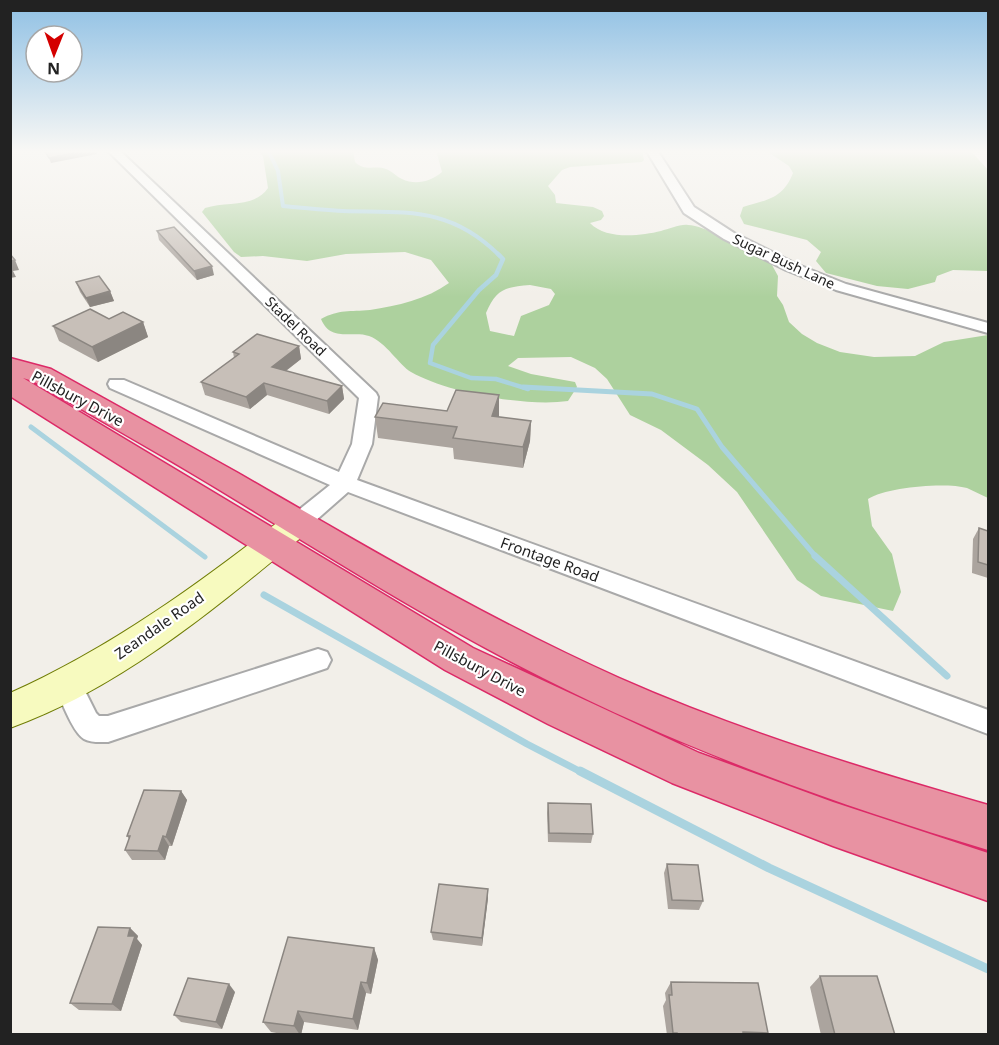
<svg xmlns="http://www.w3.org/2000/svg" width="999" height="1045" font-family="'Noto Sans',sans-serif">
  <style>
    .forest { fill: #add19e; fill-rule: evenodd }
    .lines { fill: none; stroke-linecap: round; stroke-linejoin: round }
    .stream-far4 { stroke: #aad3df; stroke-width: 4 }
    .stream-far3 { stroke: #aad3df; stroke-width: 4.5 }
    .stream-far2 { stroke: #aad3df; stroke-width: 5 }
    .stream-far1 { stroke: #aad3df; stroke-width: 7 }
    .stream { stroke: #aad3df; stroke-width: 9 }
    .street-casing { stroke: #a9a9a9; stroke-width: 4 }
    .secondary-casing { stroke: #707d05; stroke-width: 2 }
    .highway-casing { stroke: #dc2a67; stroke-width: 3 }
    .street { fill: #fff; fill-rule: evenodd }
    .secondary { fill: #f7fabf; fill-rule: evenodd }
    .highway { fill: #e892a2; fill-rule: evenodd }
    .wall { fill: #aba49e }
    .shaded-wall { fill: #8b8681 }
    .building { fill: #c7bfb8; stroke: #8b8681; stroke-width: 1.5 }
    .labels { text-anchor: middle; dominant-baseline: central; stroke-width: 4.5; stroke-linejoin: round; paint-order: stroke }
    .far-street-label { font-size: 14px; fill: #222; stroke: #fff }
    .street-label { font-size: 15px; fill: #222; stroke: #fff }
  </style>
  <rect width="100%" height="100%" fill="#f2efe9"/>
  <!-- forest -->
  <g class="forest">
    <path d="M 257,150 L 353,150 L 355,162 C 365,172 375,165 386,169 C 392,171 397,177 402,179 C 416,186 431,181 442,172 L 436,150 L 642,150 L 644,160 L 642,162 L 570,167 L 562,170 L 548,186 L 555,195 L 556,203 L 593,207 L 602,211 L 604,216 L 601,220 L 590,223 C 606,240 640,236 661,231 C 669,229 680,224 688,225 C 710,226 752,254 772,265 L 778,276 L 777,296 L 783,305 L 789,322 L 802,334 L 817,343 L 840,352 L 874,357 L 915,356 L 944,342 L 988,335 L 988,498 C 981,495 974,491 967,488 C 945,482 887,487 868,499 L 872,526 L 892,554 L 901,592 L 893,611 L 821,596 L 797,580 L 737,492 L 708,465 L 661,430 L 630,415 L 607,379 L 595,368 L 571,357 L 518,358 L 508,366 L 531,374 L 575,382 L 577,387 L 568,401 C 526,407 448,393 411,372 C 399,365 386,342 369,336 C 353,330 331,343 321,319 C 339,309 350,312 370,310 C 397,306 427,299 449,283 L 431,260 L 405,252 L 346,254 L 307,261 L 263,256 L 241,257 L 234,252 L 202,212 L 205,208 C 226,201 255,208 268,188 L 263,156 ZM 530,285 L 551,289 L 555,294 L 549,305 L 521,316 L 514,336 L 490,331 L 486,313 C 496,289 505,287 530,285 Z"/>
    <path d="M 765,150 L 970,150 L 988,170 L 988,271 L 953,270 L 937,276 L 935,282 L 908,289 L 877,286 L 826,273 L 816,261 L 821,252 L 807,240 L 744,224 L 740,216 L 743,207 C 766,200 783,199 793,173 L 789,166 Z"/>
  </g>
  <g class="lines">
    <!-- stream-far4 -->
    <path class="stream-far4" d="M 268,150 L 278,171 L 283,206 C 303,208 323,210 343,211 C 407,213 450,206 500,256"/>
    <!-- stream-far3 -->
    <polyline class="stream-far3" points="498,254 503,259 496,275 479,290 433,345 430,363 471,378 496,379 528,389"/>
    <!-- stream-far2 -->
    <g class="stream-far2">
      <polyline points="523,387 652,394 697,409 722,447 817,558"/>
      <polyline points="31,427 205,557"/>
    </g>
    <!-- stream-far1 -->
    <g class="stream-far1">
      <polyline points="815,556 947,676"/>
      <polyline points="264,595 527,744 583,773"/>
    </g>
    <!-- stream -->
    <polyline class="stream" points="580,771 769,868 988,969"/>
    <defs>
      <g id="street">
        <polygon points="107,150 119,150 376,393 378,397 372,444 357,480 988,710 988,734 348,492 306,529 298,531 290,529 287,523 290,517 330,485 110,388 108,384 110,380 124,380 339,472 352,444 359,398"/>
        <polygon points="646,150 657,150 694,207 734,233 796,264 846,284 988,323 988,333 836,290 786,270 724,239 684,213"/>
        <path d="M 318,649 L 327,652 L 331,660 L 327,668 L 108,742 C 100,742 91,743 84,739 C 72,732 60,696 53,683 L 57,675 L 67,672 L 77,675 L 96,713 L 99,716 L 108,716 Z"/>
      </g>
      <path id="secondary" d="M 298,512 L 309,515 L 314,523 L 309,531 C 219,605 122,688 10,728 L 10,693 C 111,648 200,583 287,515 Z"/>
      <path id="highway" d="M 10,358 L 51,369 C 113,404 176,438 238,473 C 363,545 487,619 619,678 C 739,731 863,769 988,805 L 988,850 C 835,804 685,750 543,678 C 431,622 325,554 218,489 C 157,452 94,417 33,381 L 23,378 L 473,648 L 699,753 L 833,802 L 988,853 L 988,901 L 833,846 L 672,783 L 548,724 L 445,670 L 10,396 Z"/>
    </defs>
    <!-- street casing -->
    <use href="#street" class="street-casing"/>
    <!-- secondary casing -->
    <use href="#secondary" class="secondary-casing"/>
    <!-- highway casing -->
    <use href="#highway" class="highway-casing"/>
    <!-- street -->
    <use href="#street" class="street"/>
    <!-- secondary -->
    <use href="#secondary" class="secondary"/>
    <!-- highway -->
    <use href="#highway" class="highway"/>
  </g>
  <!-- wall -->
  <g class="wall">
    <polygon points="157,231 214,275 197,280 159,240"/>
    <polygon points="76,282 110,291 114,301 90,307 80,292"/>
    <polygon points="109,319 143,322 148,337 98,362 59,341 53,326"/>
    <polygon points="299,346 301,359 286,371 342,386 344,399 329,414 267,395 250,409 205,395 201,382 234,358 233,352"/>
    <polygon points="375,417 499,417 531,421 530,441 523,468 454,459 453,448 378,438"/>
    <polygon points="979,528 988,531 988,578 972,573 973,539"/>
    <polygon points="181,791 187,800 172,846 169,846 165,860 132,860 125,850 129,839 127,836"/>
    <polygon points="548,803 593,834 591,843 548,842 547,813"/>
    <polygon points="667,864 703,901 699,910 668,909 664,873"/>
    <polygon points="488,898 482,946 433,940 431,932"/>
    <polygon points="130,928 138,936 137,939 142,945 121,1011 79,1010 70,1003"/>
    <polygon points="374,948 378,960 371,994 366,993 358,1030 304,1022 301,1035 287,1035 271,1032 263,1022"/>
    <polygon points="820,976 895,1035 821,1035 810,987"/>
    <polygon points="671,982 768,1033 767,1035 667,1035 663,1006 666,1000 665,993"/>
    <polygon points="235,992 222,1029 181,1022 174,1015"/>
  </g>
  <!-- shaded-wall -->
  <g class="shaded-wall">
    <polygon points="86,150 96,150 97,154 51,163 49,158"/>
    <polygon points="15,260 19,270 13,271 16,277 10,278 10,261"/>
    <polygon points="212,266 214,275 197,280 194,271"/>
    <polygon points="110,291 114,301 90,307 86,298"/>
    <polygon points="143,322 148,337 98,362 92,347"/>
    <polygon points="299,346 301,359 275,379 272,367"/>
    <polygon points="264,383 267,395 250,409 246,397"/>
    <polygon points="342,386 344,399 329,414 327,401"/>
    <polygon points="499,395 499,416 492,437 492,416"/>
    <polygon points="531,421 530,441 523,468 523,447"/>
    <polygon points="181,791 187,800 172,846 166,837"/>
    <polygon points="163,836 169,846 165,860 158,851"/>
    <polygon points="488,889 488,898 482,946 482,938"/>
    <polygon points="130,928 138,936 137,939 142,945 121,1011 112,1004 128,936"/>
    <polygon points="374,948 378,960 371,994 367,983"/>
    <polygon points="361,982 366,993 358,1030 353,1019"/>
    <polygon points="229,984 235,992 222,1029 216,1022"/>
    <polygon points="298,1011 304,1022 301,1035 300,1035 294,1026"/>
  </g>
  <!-- building -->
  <g class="building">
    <polygon points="44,150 86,150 49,158"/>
    <polygon points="174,227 212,266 194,271 157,231"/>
    <polygon points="10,254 15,260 10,261"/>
    <polygon points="99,276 110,291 86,298 76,282"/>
    <polygon points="90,309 109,319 123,312 143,322 92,347 53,326"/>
    <polygon points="257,334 299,346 272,367 342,386 327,401 264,383 246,397 201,382 239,354 233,352"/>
    <polygon points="456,390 499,395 492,416 531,421 523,447 453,438 457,427 375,417 383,403 447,411"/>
    <polygon points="979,528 988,531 988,565 978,562"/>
    <polygon points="144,790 181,791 166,837 163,836 158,851 125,850 130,836 127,836"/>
    <polygon points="548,803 591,804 593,834 549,833"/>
    <polygon points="667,864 698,865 703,901 672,900"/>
    <polygon points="439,884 488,889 482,938 431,932"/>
    <polygon points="98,927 130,928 128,936 135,936 112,1004 70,1003"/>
    <polygon points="288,937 374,948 367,983 361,982 353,1019 298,1011 294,1026 263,1022"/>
    <polygon points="820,976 877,976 895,1035 835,1035"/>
    <polygon points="188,978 229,984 216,1022 174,1015"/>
    <polygon points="671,982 758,983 768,1033 743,1032 743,1035 677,1035 677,1033 673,1033 669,995 672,995"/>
  </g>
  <!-- sky -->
  <linearGradient id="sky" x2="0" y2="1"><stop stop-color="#8fc0e4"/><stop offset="0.51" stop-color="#f9f8f5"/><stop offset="1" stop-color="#f9f8f5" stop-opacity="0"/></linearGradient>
  <rect width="999" height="297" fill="url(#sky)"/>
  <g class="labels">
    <!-- far-street labels -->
    <g class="far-street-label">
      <text transform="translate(784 261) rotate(25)">Sugar Bush Lane</text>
      <text transform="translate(296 326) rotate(44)">Stadel Road</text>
    </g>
    <!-- street labels -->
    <g class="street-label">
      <text transform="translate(78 398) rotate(28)">Pillsbury Drive</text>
      <text transform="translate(550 559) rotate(20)">Frontage Road</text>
      <text transform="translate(159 625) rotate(-35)">Zeandale Road</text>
      <text transform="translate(480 668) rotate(28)">Pillsbury Drive</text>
    </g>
  </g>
  <!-- border -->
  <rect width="999" height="1045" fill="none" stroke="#222222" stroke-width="24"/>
  <!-- north arrow -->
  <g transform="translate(54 54) rotate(181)"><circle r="28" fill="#ffffff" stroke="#a7a7a7" stroke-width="1.5"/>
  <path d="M0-4.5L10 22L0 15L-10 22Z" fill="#d40000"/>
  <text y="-9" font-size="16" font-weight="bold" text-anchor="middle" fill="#222222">N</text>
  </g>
</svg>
